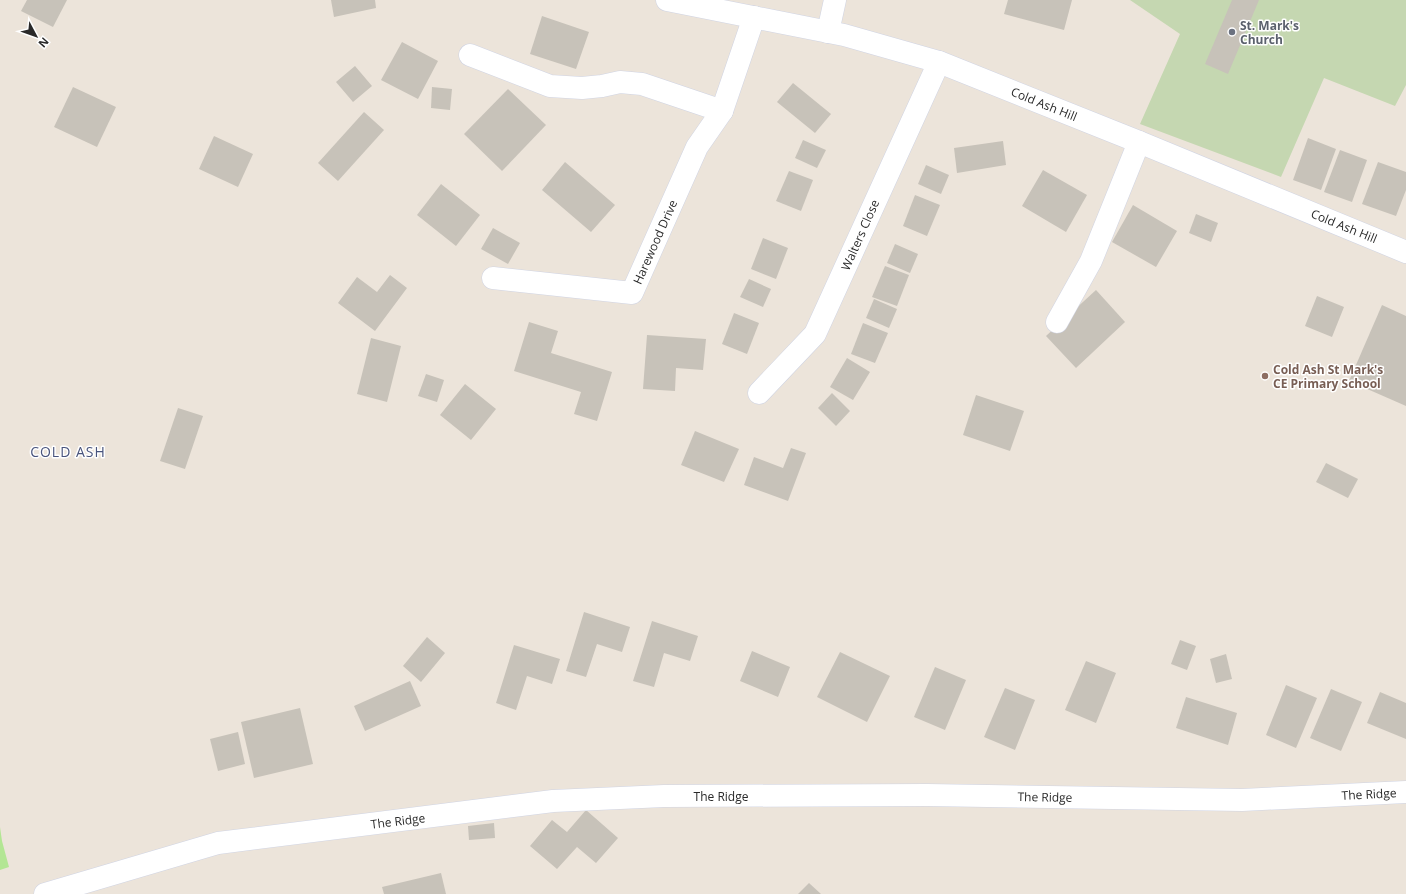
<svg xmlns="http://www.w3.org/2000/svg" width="1406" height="894" font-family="'Open Sans',sans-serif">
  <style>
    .green { fill: #b3e694 }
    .cemetery { fill: #c5d7b1 }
    .building { fill: #c7c2b9 }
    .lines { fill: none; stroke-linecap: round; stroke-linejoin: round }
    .minor-casing { stroke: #d0d4e3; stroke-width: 23 }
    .minor { stroke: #fff; stroke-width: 22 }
    .worship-dot { fill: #6b7280; stroke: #fff; stroke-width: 1.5 }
    .education-dot { fill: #8d6e63; stroke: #fff; stroke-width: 1.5 }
    .labels { text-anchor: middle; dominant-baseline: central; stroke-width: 3; stroke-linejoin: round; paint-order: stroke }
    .worship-label { font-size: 12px; font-weight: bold; fill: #5b616d; stroke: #fff; text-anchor: start }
    .street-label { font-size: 12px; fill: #292929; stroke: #fff }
    .education-label { font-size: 12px; font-weight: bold; fill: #785e54; stroke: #fff; text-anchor: start }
    .quarter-label { font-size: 14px; letter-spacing: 1px; fill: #48537c; stroke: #fff }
  </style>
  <rect width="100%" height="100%" fill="#ece4da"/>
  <!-- green -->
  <polygon class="green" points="0,827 2,841 9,867 0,870"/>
  <!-- cemetery -->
  <polygon class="cemetery" points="1130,0 1406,0 1406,85 1395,106 1324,78 1281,177 1140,124 1180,34"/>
  <!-- building -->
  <g class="building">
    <polygon points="27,0 67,0 53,27 21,11"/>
    <polygon points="331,0 375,0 376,8 334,17"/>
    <polygon points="1008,0 1072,0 1064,30 1004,14"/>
    <polygon points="1232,0 1259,0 1228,74 1205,64"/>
    <polygon points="542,16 589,32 576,69 530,54"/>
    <polygon points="402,42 438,61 418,99 381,80"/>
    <polygon points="355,66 372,86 353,102 336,82"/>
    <polygon points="793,83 831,114 815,133 777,102"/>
    <polygon points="73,87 116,107 97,147 54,127"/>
    <polygon points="432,87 452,89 450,110 431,108"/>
    <polygon points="508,89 546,125 502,171 464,134"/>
    <polygon points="364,112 384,130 338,181 318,163"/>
    <polygon points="214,136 253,154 238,187 199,169"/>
    <polygon points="1308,138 1336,149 1321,190 1293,180"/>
    <polygon points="803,140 826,150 817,168 795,158"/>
    <polygon points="1003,141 1006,165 957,173 954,148"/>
    <polygon points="1340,150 1367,160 1352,202 1324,192"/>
    <polygon points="565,162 615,205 591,232 542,190"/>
    <polygon points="1378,162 1406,172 1406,190 1396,216 1362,204"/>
    <polygon points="926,165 949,175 941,194 918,184"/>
    <polygon points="1043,170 1087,195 1066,232 1022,206"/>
    <polygon points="789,171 813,180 801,211 776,201"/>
    <polygon points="441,184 480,215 456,246 417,215"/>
    <polygon points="915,195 940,205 927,236 903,226"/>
    <polygon points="1133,205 1177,231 1156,267 1112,242"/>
    <polygon points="1196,214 1218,223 1211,242 1189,233"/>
    <polygon points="493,228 520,243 508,264 481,249"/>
    <polygon points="763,238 788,248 776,279 751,269"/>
    <polygon points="895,244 918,254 910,273 887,263"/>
    <polygon points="885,266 909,275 897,306 872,297"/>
    <polygon points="390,275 407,288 375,331 338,303 357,277 377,292"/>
    <polygon points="749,279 771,289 763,307 740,297"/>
    <polygon points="1096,290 1125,322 1076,368 1046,336"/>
    <polygon points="1317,296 1344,307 1332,337 1305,326"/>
    <polygon points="874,299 897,309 889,328 866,318"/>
    <polygon points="1382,305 1406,316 1406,406 1349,381"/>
    <polygon points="734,313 759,323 747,354 722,344"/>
    <polygon points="529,322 558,331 551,353 612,372 597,421 574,414 581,392 514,371"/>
    <polygon points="863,323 888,333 875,363 851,354"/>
    <polygon points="647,335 706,339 703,370 676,368 675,391 643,389"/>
    <polygon points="371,338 401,346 387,402 357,394"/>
    <polygon points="847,358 870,372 853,400 830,387"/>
    <polygon points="426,374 444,380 437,402 418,396"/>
    <polygon points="465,384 496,409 471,440 440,415"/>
    <polygon points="832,393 850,411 836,426 818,408"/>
    <polygon points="976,395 1024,411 1010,451 963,435"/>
    <polygon points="178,408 203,416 185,469 160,461"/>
    <polygon points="695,431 739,449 724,482 681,465"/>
    <polygon points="791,448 806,453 788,501 744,485 754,457 783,468"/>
    <polygon points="1326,463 1358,479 1348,498 1316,482"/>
    <polygon points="584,612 630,627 622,652 597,644 586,677 566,671"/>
    <polygon points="652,621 698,636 690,661 664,653 654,687 633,681"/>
    <polygon points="427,637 445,653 421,682 403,666"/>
    <polygon points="1180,640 1196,646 1187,670 1171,664"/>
    <polygon points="514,645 560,659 552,684 527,676 516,710 496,703"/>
    <polygon points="752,651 790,667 778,697 740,681"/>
    <polygon points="840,652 890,676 867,722 817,697"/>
    <polygon points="1226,654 1232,679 1216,683 1210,659"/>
    <polygon points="1086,661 1116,673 1096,723 1065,710"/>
    <polygon points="935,667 966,680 945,730 914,717"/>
    <polygon points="410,681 421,706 365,731 354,706"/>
    <polygon points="1286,685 1317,698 1296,748 1266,735"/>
    <polygon points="1005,688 1035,700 1015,750 984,737"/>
    <polygon points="1331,689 1362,702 1341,751 1310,738"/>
    <polygon points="1380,692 1406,703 1406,739 1367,723"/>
    <polygon points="1186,697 1237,713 1228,745 1176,728"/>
    <polygon points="300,708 313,764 254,778 241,722"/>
    <polygon points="238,732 245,764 218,771 210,739"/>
    <polygon points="586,810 618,838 596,863 577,847 557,869 530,846 552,820 567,832"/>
    <polygon points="494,823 495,838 469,840 468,826"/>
    <polygon points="441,873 446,894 384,894 382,887"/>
    <polygon points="809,883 821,894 798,894"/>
  </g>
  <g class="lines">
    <defs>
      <g id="minor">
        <polyline points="667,0 844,35 939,62 1139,142 1406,252"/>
        <polyline points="828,32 835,0"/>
        <polyline points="470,55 550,86 582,88 602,86 620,82 642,84 722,111 697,147 632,293 493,278"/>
        <polyline points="722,111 754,17"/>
        <polyline points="1057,322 1091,261 1139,142"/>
        <polyline points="759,393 815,334 939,62"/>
        <polyline points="45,894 218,843 553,801 664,796 927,795 1242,800 1406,792"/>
      </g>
    </defs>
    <!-- minor casing -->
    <use href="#minor" class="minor-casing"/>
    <!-- minor -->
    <use href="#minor" class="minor"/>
  </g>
  <!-- markers -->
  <circle class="worship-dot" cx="1232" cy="32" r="4"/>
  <circle class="education-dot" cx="1265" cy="376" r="4"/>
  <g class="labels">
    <!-- worship labels -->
    <g class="worship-label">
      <text x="1240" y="25">St. Mark's<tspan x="1240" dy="14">Church</tspan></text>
    </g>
    <!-- street labels -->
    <g class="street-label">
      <text transform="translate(1044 104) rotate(22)">Cold Ash Hill</text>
      <text transform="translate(1344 226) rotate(22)">Cold Ash Hill</text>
      <text transform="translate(860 235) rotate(-66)">Walters Close</text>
      <text transform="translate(655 242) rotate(-66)">Harewood Drive</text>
      <text transform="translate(1369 794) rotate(-3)">The Ridge</text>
      <text x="721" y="796">The Ridge</text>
      <text transform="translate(1045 797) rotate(1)">The Ridge</text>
      <text transform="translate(398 821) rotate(-7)">The Ridge</text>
    </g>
    <!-- education labels -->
    <g class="education-label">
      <text x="1273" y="369">Cold Ash St Mark's<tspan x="1273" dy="14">CE Primary School</tspan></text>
    </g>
    <!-- quarter labels -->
    <g class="quarter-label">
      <text x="68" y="451">COLD ASH</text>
    </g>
  </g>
  <!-- north arrow -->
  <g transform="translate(36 36) rotate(131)" stroke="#ffffff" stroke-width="3" paint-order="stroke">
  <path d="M0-3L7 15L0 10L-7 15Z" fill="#292929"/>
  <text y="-6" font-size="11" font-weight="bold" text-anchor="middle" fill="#292929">N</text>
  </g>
</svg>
